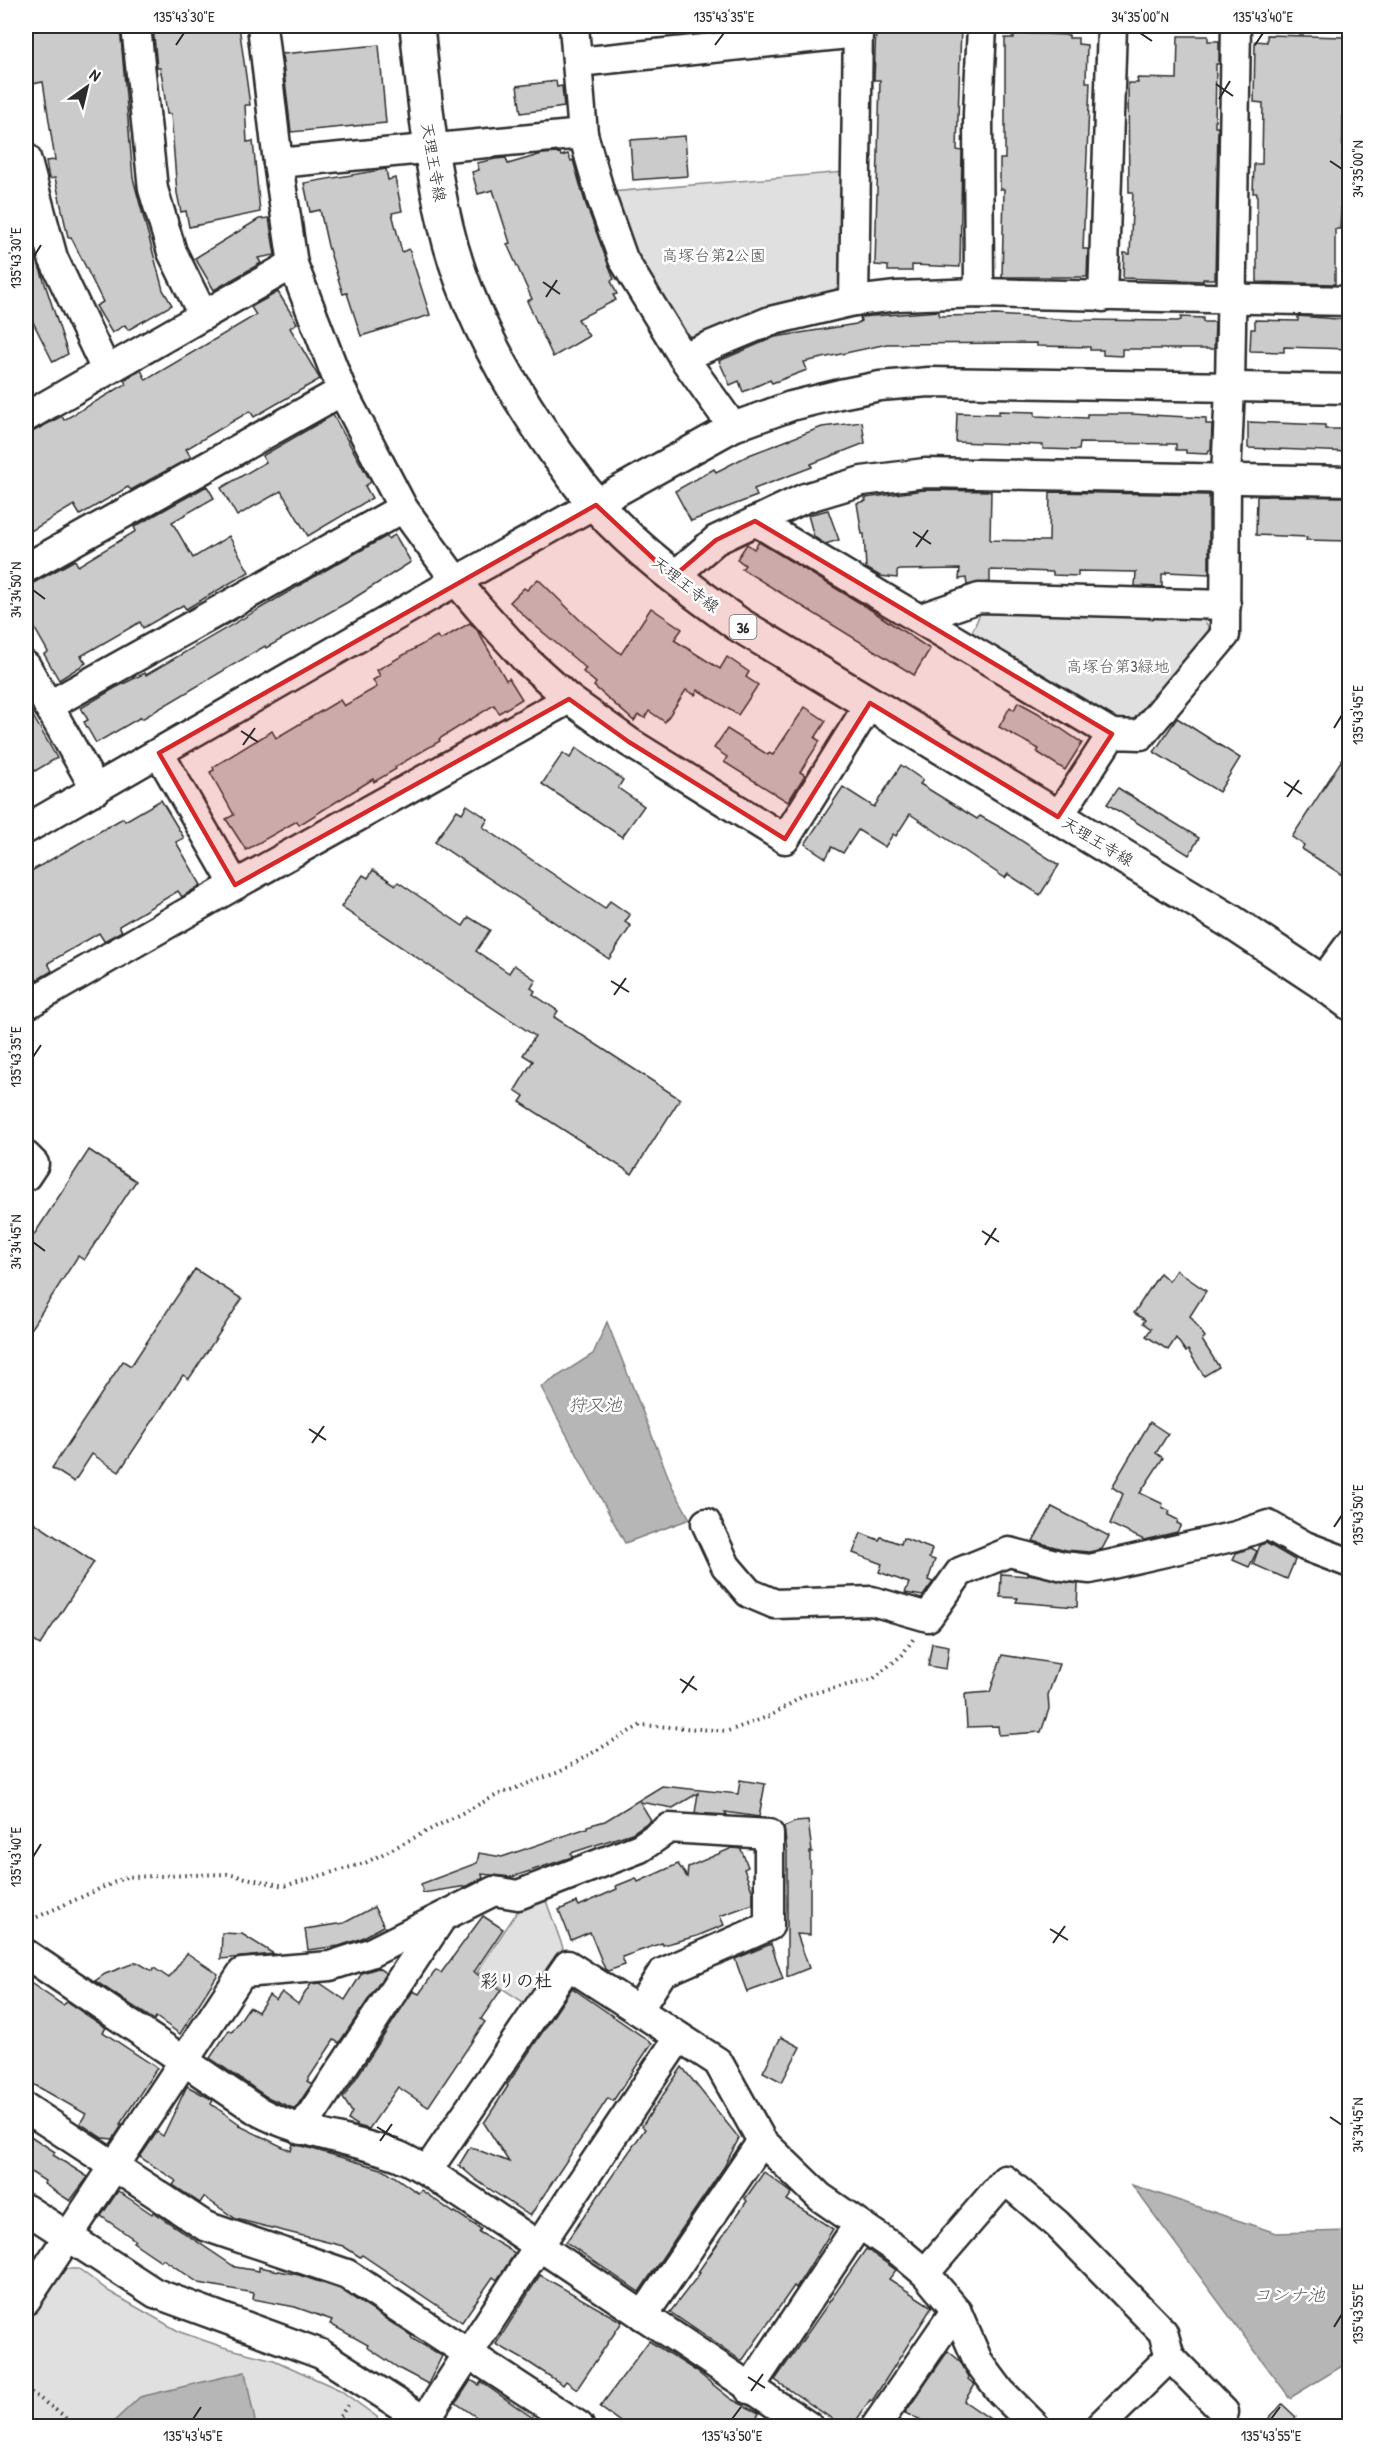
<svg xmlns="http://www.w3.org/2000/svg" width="1375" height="2452" font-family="'Patrick Hand','Klee One',sans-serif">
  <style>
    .green { fill: #e0e0e0; stroke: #868686; stroke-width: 1.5 }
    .water { fill: #b6b6b6; stroke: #7e7e7e; stroke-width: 1.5 }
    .building { fill: #cbcbcb; stroke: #2b2b2b; stroke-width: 1.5 }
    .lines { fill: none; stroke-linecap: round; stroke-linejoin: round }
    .minor-casing { stroke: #2b2b2b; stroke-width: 33 }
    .major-casing { stroke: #2b2b2b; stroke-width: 38 }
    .path { stroke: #2b2b2b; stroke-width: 4; stroke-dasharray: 1.5 4.5; stroke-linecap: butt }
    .minor { stroke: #fff; stroke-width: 28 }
    .major { stroke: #fff; stroke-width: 33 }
    .marked { fill: #d62828; fill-opacity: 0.2; stroke: #d62828; stroke-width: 4.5; stroke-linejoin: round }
    .ticks { fill: none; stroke: #2b2b2b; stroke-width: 2 }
    .labels { text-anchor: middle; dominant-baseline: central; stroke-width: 5; stroke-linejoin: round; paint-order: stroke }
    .shield { fill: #fff; stroke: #6b6b6b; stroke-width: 1.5 }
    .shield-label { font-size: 15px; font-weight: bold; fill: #2b2b2b }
    .street-label { font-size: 16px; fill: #2b2b2b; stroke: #fff }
    .park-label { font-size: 16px; fill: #585858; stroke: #fff }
    .water-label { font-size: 18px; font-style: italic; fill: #5c5c5c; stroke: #fff }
    .neighbourhood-label { font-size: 18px; font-weight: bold; fill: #2b2b2b; stroke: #fff }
    .neatline { fill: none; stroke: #2b2b2b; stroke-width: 2 }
    .ticks-label { font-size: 15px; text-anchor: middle; fill: #2b2b2b }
  </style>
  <rect width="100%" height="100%" fill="#fff"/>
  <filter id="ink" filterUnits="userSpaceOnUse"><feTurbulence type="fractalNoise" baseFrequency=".0167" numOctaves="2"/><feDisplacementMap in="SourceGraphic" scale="12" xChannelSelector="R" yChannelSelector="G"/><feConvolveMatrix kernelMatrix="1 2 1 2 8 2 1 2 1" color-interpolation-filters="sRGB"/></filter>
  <g filter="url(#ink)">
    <!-- green -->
    <g class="green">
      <polygon points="844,172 843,282 829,295 696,337 677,333 640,266 611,192"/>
      <polygon points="982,609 1203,618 1208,626 1209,635 1138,722 1125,727 970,637"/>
      <polygon points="544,1895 563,1948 526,2004 477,1972 523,1903"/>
      <polygon points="60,2269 79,2269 110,2292 180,2332 223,2347 274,2360 340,2390 377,2417 379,2426 26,2426 26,2321"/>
    </g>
    <!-- water -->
    <g class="water">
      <polygon points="607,1322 672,1486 690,1519 625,1543 541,1387 593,1354"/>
      <polygon points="1132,2185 1276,2233 1349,2231 1350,2342 1347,2363 1290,2398"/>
      <polygon points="245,2372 256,2426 109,2426 140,2397"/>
    </g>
    <!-- building -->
    <g class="building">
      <polygon points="28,26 120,26 133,178 163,290 172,305 128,330 125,325 112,333 96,306 103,302 71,237 68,237 55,178 49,179 46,161 55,160 43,82 32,84"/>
      <polygon points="153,26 239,26 250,105 245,105 247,142 253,141 260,212 189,227 186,211 181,212 177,193 171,114 167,114 162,77 160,68 157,68"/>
      <polygon points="876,26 961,26 957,150 962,151 960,267 912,265 912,271 888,271 888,266 875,265 880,80 874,80"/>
      <polygon points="1014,33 1069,35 1069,38 1078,38 1078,44 1087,45 1086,82 1090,82 1083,249 1088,249 1087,277 1002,277 1004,189 1000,189 1000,159 1005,159 1005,38 1014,38"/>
      <polygon points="1267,35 1344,37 1342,194 1340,229 1335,229 1335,284 1257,282 1257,193 1253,193 1254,164 1262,164 1263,103 1254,102 1255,41 1267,42"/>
      <polygon points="1178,36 1208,36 1208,41 1219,41 1219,64 1216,64 1215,127 1218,127 1215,279 1203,279 1203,281 1123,278 1124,253 1130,254 1133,192 1129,192 1128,83 1138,83 1137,78 1177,79"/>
      <polygon points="379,45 386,123 291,132 282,54"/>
      <polygon points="556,81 557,87 562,86 564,107 521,113 517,86"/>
      <polygon points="685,136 688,176 633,180 630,140"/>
      <polygon points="560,153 561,156 568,154 571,161 573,160 585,202 614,279 611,281 617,294 613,295 616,300 578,319 589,336 553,357 527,301 532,299 507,244 510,243 493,190 478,194 472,172 479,170 477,163 495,159 506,158 508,164 542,154"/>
      <polygon points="386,169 388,180 395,178 402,211 392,213 402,252 409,249 430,315 361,336 347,293 343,294 328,246 320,210 310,212 304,183"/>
      <polygon points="269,218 275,255 258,258 261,263 214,290 195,258 259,219"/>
      <polygon points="29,235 68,354 53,362 26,308 26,236"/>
      <polygon points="278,292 297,323 290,328 320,379 254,417 250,411 186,449 191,457 131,490 128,487 80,515 74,505 26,534 26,433 34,431 62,416 64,420 126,384 124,380 141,370 146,380 256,315 251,307"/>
      <polygon points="939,311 939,316 996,315 1073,320 1178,321 1181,320 1181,317 1203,318 1203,322 1215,322 1214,349 1122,349 1122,356 1103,355 1103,350 1090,350 1090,347 1037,346 1037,343 887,344 804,362 807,370 772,383 770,380 743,392 739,381 730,385 719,361 775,337 856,324 861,321 860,317"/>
      <polygon points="1298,316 1350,320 1350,349 1284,347 1284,352 1250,351 1251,329 1255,329 1255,320 1298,321"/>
      <polygon points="999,411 1035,412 1035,416 1087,418 1087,414 1131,414 1206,418 1206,424 1212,424 1211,450 1209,450 1208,454 1186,453 1186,450 1176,450 1176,444 1080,443 1079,450 1043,449 1043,445 956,442 957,413 999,414"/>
      <polygon points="333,415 371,482 365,486 372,498 308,536 281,491 237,516 221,488 266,462 262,456"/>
      <polygon points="862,422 865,443 811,464 812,467 754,489 757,496 691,521 675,491 714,469 716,472 749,455 793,438 822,427"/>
      <polygon points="1248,422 1325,425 1325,429 1350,429 1350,452 1248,448"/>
      <polygon points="207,486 214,498 172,522 193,558 229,536 249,572 186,609 183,605 143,628 140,622 81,656 86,663 59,680 44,654 48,652 26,613 26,587 75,560 78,566 136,531 134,527 148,519"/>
      <polygon points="924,490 991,491 990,540 1042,541 1049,541 1050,492 1209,495 1209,574 1166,572 1166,574 1162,574 1162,587 1135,586 1136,572 1078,571 1078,576 1053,575 1053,572 990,570 990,582 967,585 966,578 959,579 960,569 900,570 897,571 897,578 880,576 866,568 864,534 862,534 857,503 866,501 865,498"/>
      <polygon points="1257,496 1350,497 1350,541 1306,540 1307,537 1256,535"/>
      <polygon points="828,510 839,540 825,544 814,537 808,515"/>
      <polygon points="395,535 411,562 348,602 266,648 265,646 142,719 141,717 96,743 84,722 88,720 81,708 115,688 145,673 146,675 338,563 387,536 388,539"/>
      <polygon points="759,542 865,606 930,649 914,675 742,569 745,565 737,559 747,544 754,549"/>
      <polygon points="538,579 580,620 621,654 651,608 682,629 674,640 720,669 727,657 749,672 746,677 758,685 738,715 698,690 695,695 686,690 665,722 649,711 645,718 638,715 634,721 594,686 596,683 583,672 586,668 533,624 510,602 524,588 527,590"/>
      <polygon points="470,623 477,630 506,680 509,678 522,699 499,713 494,705 439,739 440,741 395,767 396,769 374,782 373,779 299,825 297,821 246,850 226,819 234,815 210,772 214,770 213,767 272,731 276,738 340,700 344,706 377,687 373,680 380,676 377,670 437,636 440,640"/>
      <polygon points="1018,702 1038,713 1082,743 1065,770 1037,752 1039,749 999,727 1010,707 1014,710"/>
      <polygon points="26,704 57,758 35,771 33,768 26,773"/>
      <polygon points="805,707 826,721 815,738 820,741 800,772 805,775 788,802 724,762 727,757 714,748 727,729 768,755 769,753 773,755"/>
      <polygon points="1177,718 1240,758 1219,792 1154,752"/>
      <polygon points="1350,747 1350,880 1302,849 1304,845 1292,837"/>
      <polygon points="576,748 623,780 618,788 644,806 622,837 542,784 563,753 570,758"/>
      <polygon points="901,765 923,780 920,784 977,819 980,816 1005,830 1059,865 1040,895 1008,874 1005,878 910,814 896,836 893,834 885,847 858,830 843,853 832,847 826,858 805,844 843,787 874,807"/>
      <polygon points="1118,788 1199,838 1189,855 1107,804"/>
      <polygon points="161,800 184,838 176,842 201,885 182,897 178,891 119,926 122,931 104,941 99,933 48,963 52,971 35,981 26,965 26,874 123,818 125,821"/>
      <polygon points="467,805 488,819 483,827 605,909 610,901 630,915 625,922 631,926 609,959 435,842 457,810 462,813"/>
      <polygon points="373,870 396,885 398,882 463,926 469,917 490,930 476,951 509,973 514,965 536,980 531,988 535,991 533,994 558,1011 554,1017 680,1099 632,1174 520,1102 524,1096 515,1090 533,1061 523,1055 535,1036 341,907 363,875 368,878"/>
      <polygon points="89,1150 136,1181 84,1260 78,1256 26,1336 26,1247"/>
      <polygon points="195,1269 242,1299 189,1379 183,1375 119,1472 92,1454 74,1482 52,1468 123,1361 131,1366"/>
      <polygon points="1176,1270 1206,1291 1190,1316 1205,1337 1202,1340 1219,1367 1204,1376 1188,1350 1186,1352 1176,1338 1168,1350 1146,1336 1151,1329 1143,1323 1145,1320 1134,1313 1160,1273 1169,1281"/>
      <polygon points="1150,1422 1168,1434 1156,1453 1163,1458 1140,1493 1163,1504 1162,1507 1170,1511 1168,1515 1178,1520 1177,1523 1181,1525 1177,1532 1144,1540 1110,1524 1123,1494 1112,1487"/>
      <polygon points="1052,1507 1109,1536 1102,1549 1089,1552 1066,1550 1033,1541"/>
      <polygon points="26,1517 94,1562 40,1645 26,1636"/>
      <polygon points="861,1533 879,1540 881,1537 901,1544 903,1538 932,1549 929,1558 935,1560 928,1580 933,1582 923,1596 905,1593 909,1583 879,1572 882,1564 853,1553"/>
      <polygon points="1266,1543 1295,1560 1287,1579 1253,1564 1260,1545"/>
      <polygon points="1251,1548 1257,1551 1249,1567 1233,1560 1236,1553"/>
      <polygon points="1001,1574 1028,1576 1028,1574 1078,1584 1077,1607 1016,1602 1018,1598 1000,1597"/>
      <polygon points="932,1643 949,1646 946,1669 928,1666"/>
      <polygon points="1002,1655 1059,1664 1048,1695 1049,1709 1041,1732 999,1735 998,1726 967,1727 965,1694 990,1692"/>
      <polygon points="740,1780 765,1784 759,1817 725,1812 727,1815 695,1813 698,1793 673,1808 640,1802 651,1820 632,1833 571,1853 572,1857 512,1877 482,1874 483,1878 467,1886 423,1893 421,1884 477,1863 479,1853 502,1857 587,1828 587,1826 605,1821 662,1786 738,1794"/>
      <polygon points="808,1821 812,1852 810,1852 810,1935 797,1934 809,1968 787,1977 787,1851 784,1827 795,1822"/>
      <polygon points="732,1848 741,1849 748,1867 744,1869 753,1893 753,1904 720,1916 724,1925 697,1936 663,1945 662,1943 622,1957 625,1965 608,1971 605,1969 590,1932 571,1940 559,1910 577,1902 579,1906 617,1889 616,1886 636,1878 638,1882 678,1864 687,1877 688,1867"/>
      <polygon points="374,1907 384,1926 360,1939 339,1946 308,1950 305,1929 344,1923"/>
      <polygon points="483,1916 503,1929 474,1972 501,1990 481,2019 485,2022 428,2107 398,2087 369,2129 358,2126 348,2120 352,2112 343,2098 413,1991 419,1994 436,1970 441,1973"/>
      <polygon points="222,1933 242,1934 274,1954 221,1959"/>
      <polygon points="771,1944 783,1979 747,1992 735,1959"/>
      <polygon points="187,1953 218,1974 180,2034 156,2017 154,2020 95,1981 105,1974 137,1962 152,1971 154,1968 169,1978"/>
      <polygon points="378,1968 386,1973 339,2043 334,2040 307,2081 312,2084 295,2109 267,2097 210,2058 229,2030 232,2032 249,2007 258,2012 269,1995 276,2000 282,1992 298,2004 311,1984 320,1983 345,2000 362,1973"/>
      <polygon points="26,1980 63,2005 67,2002 106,2028 103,2032 157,2068 120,2124 123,2124 113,2139 102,2138 80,2123 86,2114 26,2080"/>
      <polygon points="572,1988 652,2043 613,2101 608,2098 530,2216 476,2180 459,2165 470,2147 509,2162 484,2123 508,2086 507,2085"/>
      <polygon points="781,2037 800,2047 782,2082 763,2072"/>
      <polygon points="682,2067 739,2138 724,2167 639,2292 566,2242 645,2129 642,2126"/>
      <polygon points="187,2086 213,2100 211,2104 241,2125 238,2125 291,2151 293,2144 302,2146 385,2170 418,2193 421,2190 454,2213 455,2212 481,2229 479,2232 515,2253 497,2280 493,2277 462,2322 362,2255 360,2257 343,2246 236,2219 204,2197 200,2203 173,2185 176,2181 140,2157 157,2132 163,2136"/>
      <polygon points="26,2133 55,2152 53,2155 88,2177 70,2201 44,2184 45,2181 26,2169"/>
      <polygon points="764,2172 792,2193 787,2200 833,2229 796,2288 794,2286 742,2361 670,2312 700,2273 698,2272 747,2201 745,2199"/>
      <polygon points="118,2191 152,2214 153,2212 235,2267 259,2271 259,2267 299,2275 340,2289 412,2336 411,2338 442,2356 428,2384 400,2369 367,2347 368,2345 330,2324 332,2320 295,2307 253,2299 254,2293 199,2283 163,2259 161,2261 133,2242 135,2240 101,2216"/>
      <polygon points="866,2249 896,2270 889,2279 932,2307 872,2401 870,2400 852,2427 844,2427 775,2380"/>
      <polygon points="540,2275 622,2322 577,2389 566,2381 563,2385 528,2362 496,2344"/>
      <polygon points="649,2341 696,2371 731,2399 759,2413 751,2427 627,2427 600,2407"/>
      <polygon points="948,2351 960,2361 969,2377 968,2379 975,2385 964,2401 1002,2427 933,2427 905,2413"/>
      <polygon points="471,2380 479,2385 481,2382 546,2427 491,2427 456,2403"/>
      <polygon points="1282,2404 1296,2417 1287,2427 1262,2427"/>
    </g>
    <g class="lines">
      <defs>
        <g id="minor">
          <polyline points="136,26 153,189 172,252 203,315"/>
          <polyline points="262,26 278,163 293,264 342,391 403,508 456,581 479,608 526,660 569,699 629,742 785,839 870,703"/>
          <polyline points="574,26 583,134 601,197 623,259 683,357 733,427"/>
          <polyline points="578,62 858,33"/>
          <polyline points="26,158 53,258 106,370"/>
          <polyline points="278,163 583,134"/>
          <polyline points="979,293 978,114 982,26"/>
          <polyline points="1103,297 1112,26"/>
          <polyline points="854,301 858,26"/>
          <polyline points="683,357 770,321 854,301 897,296 979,293 1350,301"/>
          <polyline points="26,417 293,264"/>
          <polyline points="755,521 1112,734"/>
          <polyline points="26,568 342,391"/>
          <polyline points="673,577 716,540 805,498 862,481 925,473 1350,481"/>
          <polyline points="921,618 979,598 1226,605"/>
          <polyline points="26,666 96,790"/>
          <polyline points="48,706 403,508"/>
          <polyline points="159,753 235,885"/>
          <polyline points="1058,817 1112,734 1141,735 1225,635 1226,478 1230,387 1236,26"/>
          <polyline points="26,829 456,581 733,427 791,406 840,394 880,386 929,382 1350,389"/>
          <polyline points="1322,982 1350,944"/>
          <polyline points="26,1005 235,885 569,699"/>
          <polyline points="26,1156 34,1164 26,1176"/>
          <polyline points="706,1523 726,1566 749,1593 775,1604 872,1601 928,1617 960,1572 1009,1552 1063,1566 1090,1569 1236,1536 1268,1525 1305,1546 1350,1563"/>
          <path d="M 26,1954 L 258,2111 C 302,2135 352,2138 399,2156 C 408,2160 418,2166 427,2171 L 808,2426"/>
          <polyline points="26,2108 205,2226 347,2274 579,2426"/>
          <polyline points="301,2130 441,1919"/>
          <polyline points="427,2171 568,1965 718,2062 762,2141 820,2197 900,2252 925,2273 956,2310 978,2361 1001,2392 1035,2426"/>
          <polyline points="26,2209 155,2293 321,2354 433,2426"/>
          <polyline points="925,2273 1005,2180 1057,2224 1163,2332 1170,2357 1100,2426"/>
          <polyline points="26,2300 242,1973 330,1966 370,1953 494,1891 518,1895 640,1848 669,1828 769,1834 769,1926 662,1973 638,2010"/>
          <polyline points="643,2316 762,2141"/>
          <polyline points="1170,2357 1224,2412"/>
          <polyline points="749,2389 858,2225"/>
          <polyline points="421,2426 538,2247 679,2037"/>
          <polyline points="876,2426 956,2310"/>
        </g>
        <path id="major" d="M 417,26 C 424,93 430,161 446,227 C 465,309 509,386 557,454 C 570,471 582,489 596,505 C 637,551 688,588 738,624 L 1230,921 L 1322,982 L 1350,1003"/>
      </defs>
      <!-- minor casing -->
      <use href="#minor" class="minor-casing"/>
      <!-- major casing -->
      <use href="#major" class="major-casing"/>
      <!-- path -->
      <g class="path">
        <polyline points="26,1922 126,1877 227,1874 284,1886 365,1863 497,1795 559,1772 641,1725 728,1731 770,1716 805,1695 873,1679 902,1655 914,1638"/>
        <polyline points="26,2389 63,2415 71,2426"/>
        <polyline points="333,2426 350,2402"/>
      </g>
      <!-- minor -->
      <use href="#minor" class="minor"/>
      <!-- major -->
      <use href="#major" class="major"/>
    </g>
  </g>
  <!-- marked area -->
  <path class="marked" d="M 596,505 L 673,577 L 716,540 L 755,521 L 1112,734 L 1058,817 L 870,703 L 785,839 L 629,742 L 569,699 L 235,885 L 159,753 Z"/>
  <!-- ticks -->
  <path class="ticks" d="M 1140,33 L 1152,41M 176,45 L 184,33M 715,45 L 724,33M 1255,45 L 1263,33M 1216,84 L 1233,96M 1219,99 L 1230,81M 1330,161 L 1342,169M 33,258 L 41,245M 543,282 L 560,294M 546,297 L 557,280M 913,532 L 931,544M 916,547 L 928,530M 33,590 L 45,599M 1334,728 L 1342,715M 241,731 L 258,742M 243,745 L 255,728M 1284,782 L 1302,794M 1287,797 L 1299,780M 611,981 L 629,992M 614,995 L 626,978M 33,1057 L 41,1045M 982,1231 L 999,1242M 33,1242 L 45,1251M 985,1245 L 996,1228M 309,1429 L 326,1440M 312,1443 L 324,1426M 1334,1527 L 1342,1515M 680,1679 L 697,1690M 682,1693 L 694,1676M 33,1857 L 41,1844M 1050,1929 L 1068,1940M 1053,1943 L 1065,1926M 1330,2117 L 1342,2125M 377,2127 L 395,2138M 380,2141 L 392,2124M 1334,2327 L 1342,2314M 748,2377 L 765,2388M 751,2391 L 763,2374M 193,2419 L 201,2407M 732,2419 L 741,2407M 1271,2419 L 1280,2407"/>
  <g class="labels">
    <!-- shield labels -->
    <rect class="shield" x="729.5" y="615" width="27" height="24" rx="4.5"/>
    <g class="shield-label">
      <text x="743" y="627">36</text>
    </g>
    <!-- street labels -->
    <g class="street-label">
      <text transform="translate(434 162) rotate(80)">天理王寺線</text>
      <text transform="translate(686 584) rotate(38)">天理王寺線</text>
      <text transform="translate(1098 841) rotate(31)">天理王寺線</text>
    </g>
    <!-- park labels -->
    <g class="park-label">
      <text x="714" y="255">高塚台第2公園</text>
      <text x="1118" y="666">高塚台第3緑地</text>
    </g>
    <!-- water labels -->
    <g class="water-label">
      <text x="595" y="1404">狩又池</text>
      <text x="1289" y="2294">コンナ池</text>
    </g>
    <!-- neighbourhood labels -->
    <g class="neighbourhood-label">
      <text x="516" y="1980">彩りの杜</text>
    </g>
  </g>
  <!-- margin -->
  <rect width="1375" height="2452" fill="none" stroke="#fff" stroke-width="66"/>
  <!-- north arrow -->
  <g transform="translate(87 87) rotate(34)" stroke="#ffffff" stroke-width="4.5" paint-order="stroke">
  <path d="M0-4.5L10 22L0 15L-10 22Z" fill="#2b2b2b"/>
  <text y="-9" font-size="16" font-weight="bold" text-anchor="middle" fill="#2b2b2b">N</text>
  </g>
  <rect x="33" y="33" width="1309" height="2386" class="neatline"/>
  <g class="ticks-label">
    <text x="184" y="22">135°43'30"E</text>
    <text x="724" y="22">135°43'35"E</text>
    <text x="1140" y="22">34°35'00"N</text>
    <text x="1263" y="22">135°43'40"E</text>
    <text transform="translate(1358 169) rotate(-90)" y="5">34°35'00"N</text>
    <text transform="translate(16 258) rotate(-90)" y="5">135°43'30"E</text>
    <text transform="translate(16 590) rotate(-90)" y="5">34°34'50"N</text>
    <text transform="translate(1358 715) rotate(-90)" y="5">135°43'45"E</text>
    <text transform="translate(16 1057) rotate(-90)" y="5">135°43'35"E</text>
    <text transform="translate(16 1242) rotate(-90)" y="5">34°34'45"N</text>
    <text transform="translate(1358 1515) rotate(-90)" y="5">135°43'50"E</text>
    <text transform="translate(16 1857) rotate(-90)" y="5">135°43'40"E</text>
    <text transform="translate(1358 2125) rotate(-90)" y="5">34°34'45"N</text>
    <text transform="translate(1358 2314) rotate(-90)" y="5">135°43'55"E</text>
    <text x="193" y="2441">135°43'45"E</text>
    <text x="732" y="2441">135°43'50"E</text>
    <text x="1271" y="2441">135°43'55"E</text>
  </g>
</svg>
